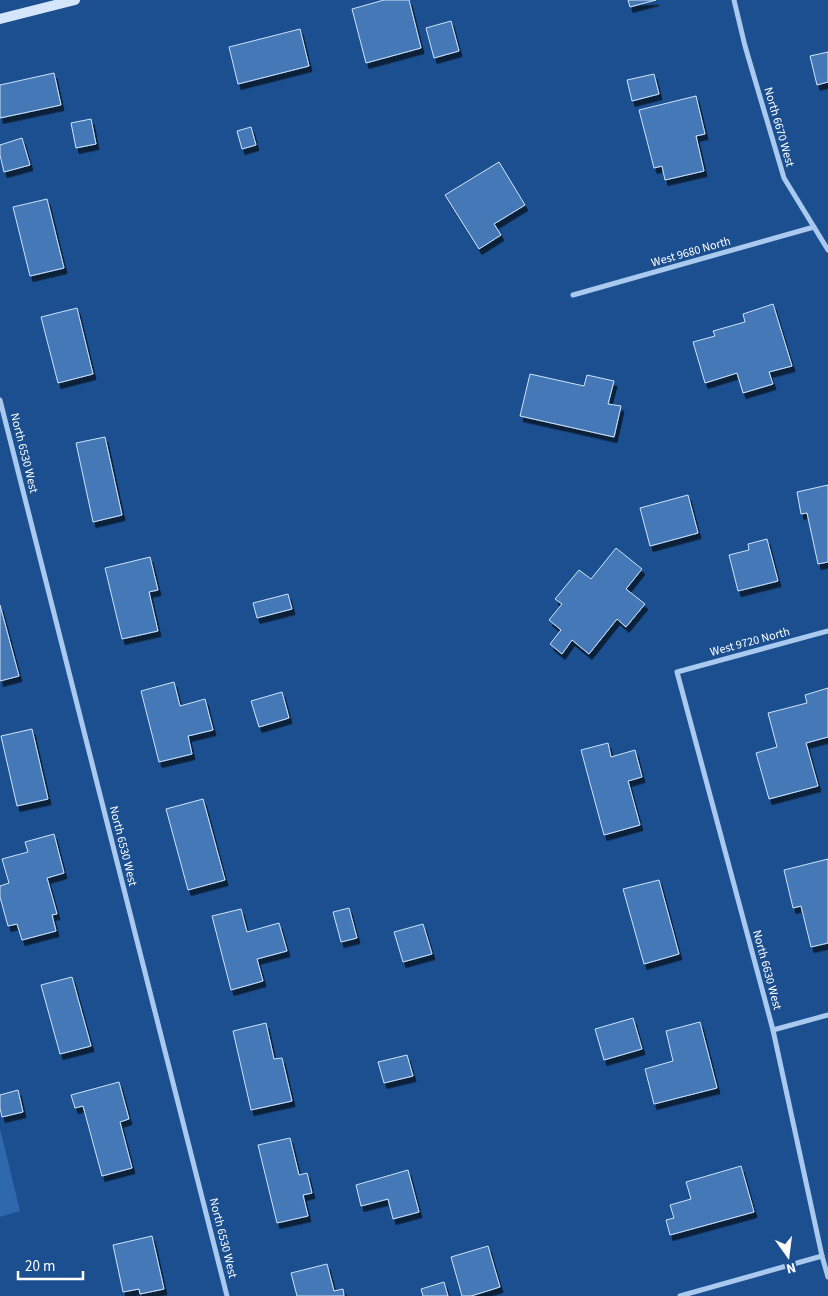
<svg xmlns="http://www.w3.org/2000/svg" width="828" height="1296" font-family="'Source Sans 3',sans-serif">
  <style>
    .green { fill: #2e69ad }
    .building { fill: #4478b7; stroke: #cfe3fa; filter: url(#shadow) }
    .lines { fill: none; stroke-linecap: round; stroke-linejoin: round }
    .street { stroke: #a9c9ee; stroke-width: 5 }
    .secondary { stroke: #d6e6fa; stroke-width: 10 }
    .labels { text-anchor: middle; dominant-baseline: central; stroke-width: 4; stroke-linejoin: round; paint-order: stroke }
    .street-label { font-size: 12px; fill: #fff; stroke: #1b4f8f }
  </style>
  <defs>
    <filter id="shadow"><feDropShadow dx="3" dy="5.5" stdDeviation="0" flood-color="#0009"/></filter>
  </defs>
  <rect width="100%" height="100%" fill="#1b4f8f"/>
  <!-- green -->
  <polygon class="green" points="0,1129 20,1211 0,1217"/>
  <!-- building -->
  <g class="building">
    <polygon points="384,0 409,0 421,48 366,63 352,9"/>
    <polygon points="628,0 656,0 630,7"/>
    <polygon points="451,21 459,51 434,58 426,28"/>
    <polygon points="300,29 309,66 238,84 229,47"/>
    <polygon points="828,52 828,82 817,85 810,56"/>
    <polygon points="54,73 61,105 0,118 0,85"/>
    <polygon points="654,74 659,94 632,101 627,80"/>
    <polygon points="696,96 705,134 696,136 704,171 665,180 662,166 654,168 639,110"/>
    <polygon points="91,119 96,144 76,148 71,123"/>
    <polygon points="251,127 256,145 242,149 237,131"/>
    <polygon points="22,138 30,165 4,172 0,155 0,145"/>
    <polygon points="499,162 525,205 494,224 501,235 479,249 445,195"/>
    <polygon points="47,199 64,268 30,276 13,207"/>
    <polygon points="773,304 792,366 769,372 773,384 743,393 737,373 705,383 693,342 715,336 713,331 745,322 743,314"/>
    <polygon points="77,308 93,374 58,383 41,317"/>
    <polygon points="530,374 584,386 587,375 614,381 608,404 621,406 614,437 520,416"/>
    <polygon points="105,437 122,515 93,522 76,443"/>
    <polygon points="828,485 828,562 818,564 807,513 801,514 797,492"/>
    <polygon points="688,495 698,533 650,546 640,508"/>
    <polygon points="767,539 778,581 738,591 729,555 749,550 748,544"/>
    <polygon points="616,548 642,569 626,589 645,604 626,627 617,619 589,654 572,640 562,654 550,644 561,630 549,620 562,604 555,599 579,570 591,579"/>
    <polygon points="150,557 158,590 149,592 158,631 122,639 105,568"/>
    <polygon points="288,594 292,609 257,618 253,603"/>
    <polygon points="0,605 19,676 0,681"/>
    <polygon points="174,682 180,706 205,699 213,730 188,736 192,754 159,762 141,691"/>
    <polygon points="828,688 828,737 806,743 818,786 769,799 756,753 777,747 768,713 807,703 805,695"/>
    <polygon points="282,692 289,718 259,727 251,701"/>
    <polygon points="32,729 48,799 17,806 1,736"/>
    <polygon points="608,743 611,757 635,750 642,777 628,781 640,825 604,835 581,750"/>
    <polygon points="203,799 225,880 188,890 166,809"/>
    <polygon points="54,834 64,873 47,878 57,914 52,915 56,931 22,940 17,924 8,926 0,897 0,886 9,883 2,859 28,852 25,842"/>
    <polygon points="828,859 828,943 811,947 801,906 793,908 784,870"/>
    <polygon points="659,880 679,954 644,964 623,889"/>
    <polygon points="349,908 357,938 341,942 333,912"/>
    <polygon points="241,909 247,932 279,923 287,951 257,959 263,981 231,990 212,916"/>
    <polygon points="423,924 432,954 403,962 394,932"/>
    <polygon points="72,977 91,1046 60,1054 41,985"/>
    <polygon points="633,1018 642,1049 604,1060 595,1029"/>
    <polygon points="700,1022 717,1088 654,1104 645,1069 673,1061 666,1031"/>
    <polygon points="266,1023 274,1059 282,1058 292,1101 251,1110 233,1031"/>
    <polygon points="407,1055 413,1076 384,1083 378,1062"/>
    <polygon points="119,1082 129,1119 120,1122 132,1168 102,1176 83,1106 75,1108 71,1095"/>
    <polygon points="18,1090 23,1112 2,1117 0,1108 0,1095"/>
    <polygon points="290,1138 299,1175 307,1173 312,1193 303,1195 308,1216 277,1223 258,1145"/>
    <polygon points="741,1166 754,1212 670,1235 666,1220 674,1218 670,1205 691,1199 686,1182"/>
    <polygon points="408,1170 419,1212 393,1219 388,1199 361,1206 356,1185"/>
    <polygon points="152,1236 164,1289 140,1294 139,1289 123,1292 113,1245"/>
    <polygon points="488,1246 500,1287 471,1296 462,1296 451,1257"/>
    <polygon points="327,1264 334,1291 343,1289 344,1296 297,1296 291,1273"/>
    <polygon points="444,1282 448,1296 423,1296 421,1289"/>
  </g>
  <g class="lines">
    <!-- street -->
    <g class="street">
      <polyline points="734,0 745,46 784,178 828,250"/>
      <polyline points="573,295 814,227"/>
      <polyline points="0,400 227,1296"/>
      <polyline points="828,631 677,672 773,1030 822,1256 828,1277"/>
      <polyline points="773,1030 828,1015"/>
      <polyline points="680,1296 822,1256"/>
    </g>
    <!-- secondary -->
    <polyline class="secondary" points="0,19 75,0"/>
  </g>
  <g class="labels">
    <!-- street labels -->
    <g class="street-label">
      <text transform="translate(779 127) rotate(74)">North 6670 West</text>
      <text transform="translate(691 252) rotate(-16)">West 9680 North</text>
      <text transform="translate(24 453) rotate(76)">North 6530 West</text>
      <text transform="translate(750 642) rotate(-15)">West 9720 North</text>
      <text transform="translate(123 846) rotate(76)">North 6530 West</text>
      <text transform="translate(767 970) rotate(75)">North 6630 West</text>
      <text transform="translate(223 1238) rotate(76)">North 6530 West</text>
    </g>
  </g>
  <!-- north arrow -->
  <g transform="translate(788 1256) rotate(166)" stroke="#1b4f8f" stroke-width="4" paint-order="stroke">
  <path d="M0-4L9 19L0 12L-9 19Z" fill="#ffffff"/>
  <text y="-8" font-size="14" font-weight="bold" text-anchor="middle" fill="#ffffff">N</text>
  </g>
  <!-- scale -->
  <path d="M18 1271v8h65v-8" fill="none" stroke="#ffffff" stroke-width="2.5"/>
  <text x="25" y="1271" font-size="15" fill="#ffffff" stroke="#1b4f8f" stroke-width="4" paint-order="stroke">20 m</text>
</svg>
